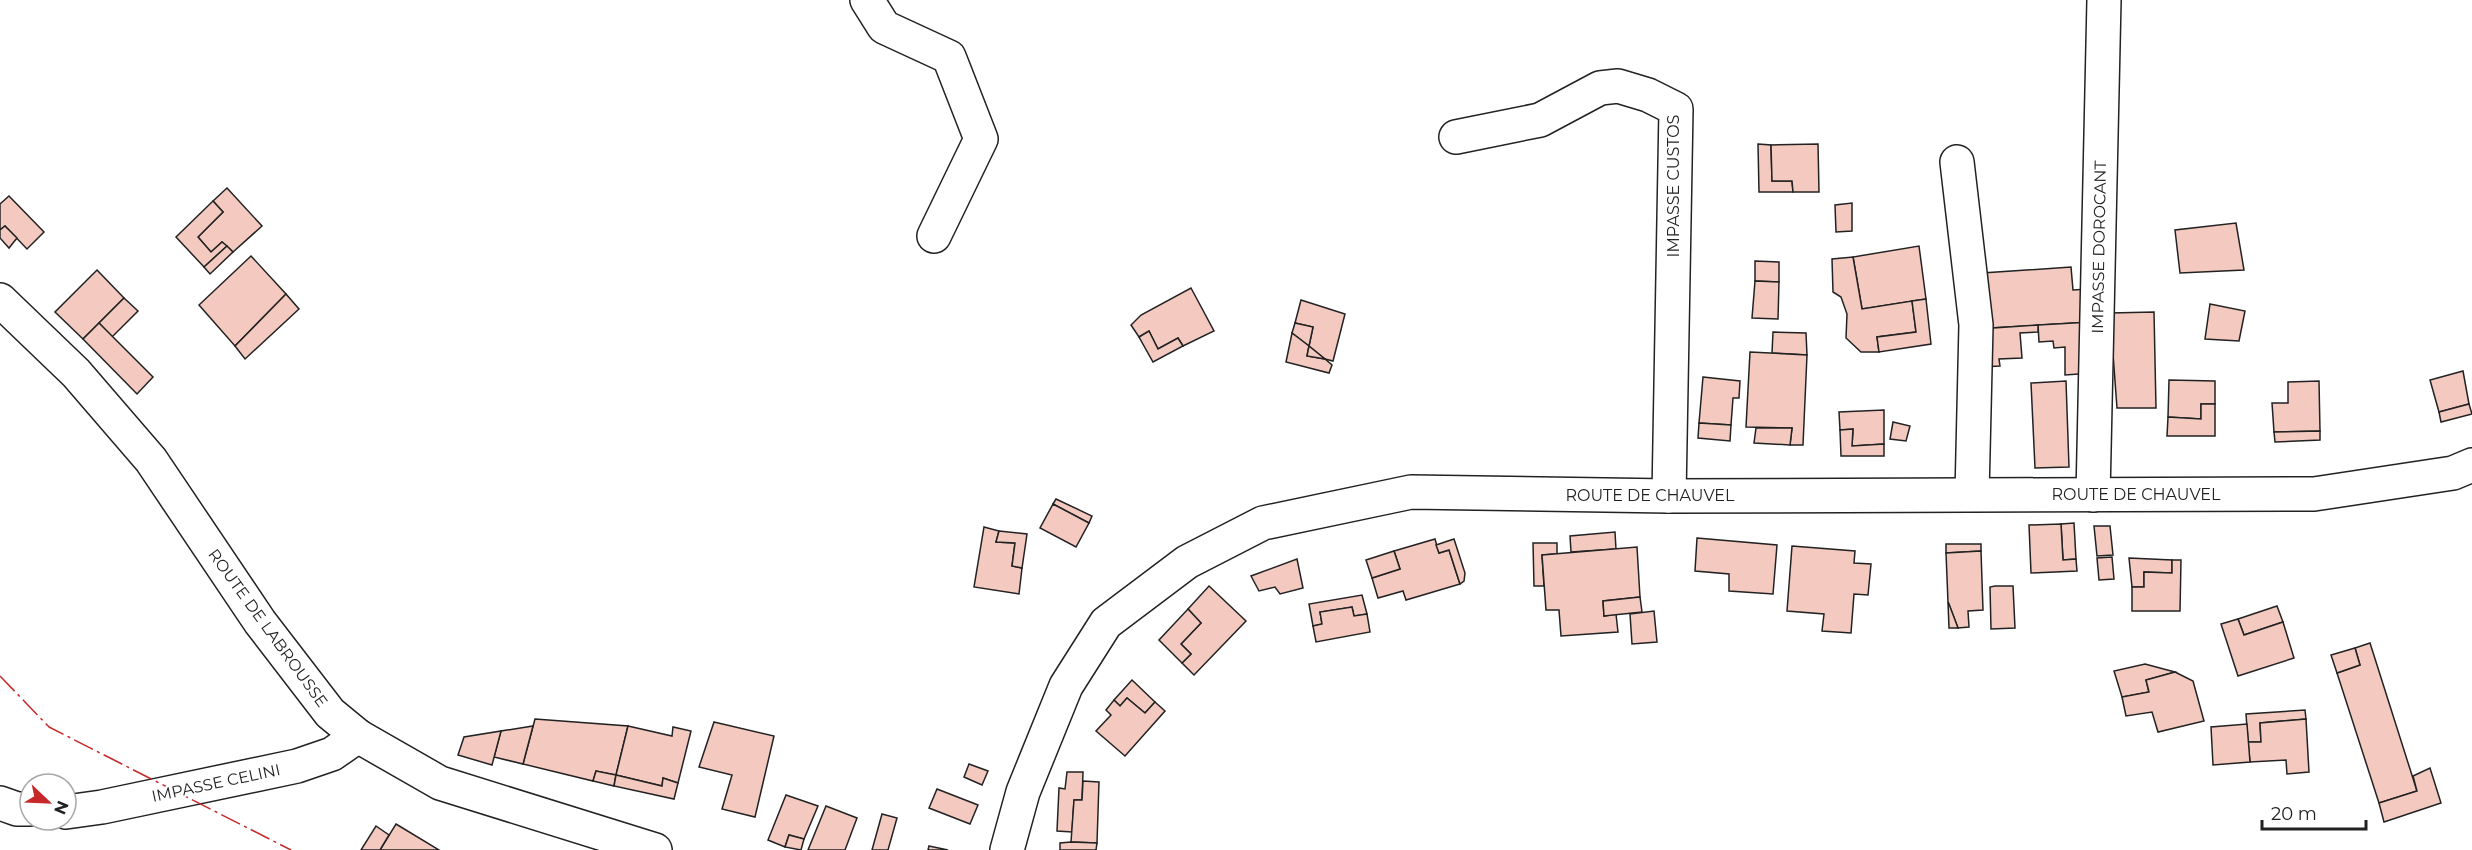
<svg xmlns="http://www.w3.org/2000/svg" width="2472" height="850" font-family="Montserrat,sans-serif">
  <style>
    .building { fill: #f3c9c0; stroke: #222; stroke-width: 1.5 }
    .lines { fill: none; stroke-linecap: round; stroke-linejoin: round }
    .minor-casing { stroke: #222; stroke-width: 36 }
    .major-casing { stroke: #222; stroke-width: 36 }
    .minor { stroke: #fff; stroke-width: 33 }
    .major { stroke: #fff; stroke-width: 33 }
    .power { stroke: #c62828; stroke-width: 1.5; stroke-dasharray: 21 4.5 3 4.5; stroke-linecap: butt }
    .labels { text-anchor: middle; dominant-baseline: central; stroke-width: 4.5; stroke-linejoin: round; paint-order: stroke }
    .street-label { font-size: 16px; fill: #222; stroke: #fff }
  </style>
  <rect width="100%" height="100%" fill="#fff"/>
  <!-- building -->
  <g class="building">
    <polygon points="1758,144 1771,145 1772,181 1792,181 1793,192 1759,192"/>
    <polygon points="1818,144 1819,192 1793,192 1792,181 1772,181 1771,145"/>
    <polygon points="227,188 262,226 233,252 222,242 211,252 198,237 223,212 213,201"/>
    <polygon points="9,196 44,232 27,249 5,226 0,230 0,204"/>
    <polygon points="213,201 223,212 198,237 211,252 222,242 227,246 204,267 176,237"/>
    <polygon points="1852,203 1852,231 1836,232 1835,205"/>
    <polygon points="2236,223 2244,270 2180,273 2175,230"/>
    <polygon points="5,226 17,238 9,248 0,238 0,230"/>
    <polygon points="227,246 233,252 210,274 204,267"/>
    <polygon points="1919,246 1926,299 1862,309 1853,257"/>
    <polygon points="251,256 286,294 235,346 199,305"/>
    <polygon points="1853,257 1862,309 1912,301 1916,332 1877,337 1879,352 1861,352 1846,338 1847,314 1841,297 1833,292 1832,259"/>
    <polygon points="1755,261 1779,262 1779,282 1755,281"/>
    <polygon points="2071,267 2073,290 2089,289 2091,322 1990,328 1982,273"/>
    <polygon points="97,270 124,298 83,339 55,312"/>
    <polygon points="1755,281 1779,282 1778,319 1752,318"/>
    <polygon points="1191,288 1214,331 1183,346 1178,338 1158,349 1149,331 1139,337 1131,325 1141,315"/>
    <polygon points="286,294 299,309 245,359 235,346"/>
    <polygon points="124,298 138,311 112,337 99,323"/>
    <polygon points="1926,299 1931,344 1879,352 1877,337 1916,332 1912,301"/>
    <polygon points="1301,300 1345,314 1333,361 1325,359 1309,346 1313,327 1295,323"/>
    <polygon points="2210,304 2245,311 2239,341 2205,339"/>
    <polygon points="2154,312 2156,408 2117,408 2110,313"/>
    <polygon points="2091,322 2093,373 2065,375 2065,347 2054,348 2053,341 2039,342 2038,325"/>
    <polygon points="99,323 153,377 137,394 83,339"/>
    <polygon points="1295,323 1313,327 1309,346 1292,333"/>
    <polygon points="2038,325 2038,332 2020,333 2022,358 1999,359 2000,366 1980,367 1978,329"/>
    <polygon points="1149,331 1158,349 1178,338 1183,346 1153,362 1139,337"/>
    <polygon points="1773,332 1806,333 1807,355 1772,353"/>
    <polygon points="1292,333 1309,346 1307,356 1325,359 1332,365 1329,373 1286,362"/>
    <polygon points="1309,346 1325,359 1307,356"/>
    <polygon points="1750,352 1807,355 1803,445 1790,445 1792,428 1746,427"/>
    <polygon points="2463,371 2469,404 2439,412 2430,380"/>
    <polygon points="1703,377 1740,381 1739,398 1733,398 1731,425 1699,423"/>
    <polygon points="2169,380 2215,381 2215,404 2201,404 2201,419 2168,417"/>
    <polygon points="2066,381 2069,467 2035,468 2031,383"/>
    <polygon points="2319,381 2320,431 2274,432 2272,403 2288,403 2288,382"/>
    <polygon points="2201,404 2215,404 2215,436 2167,436 2168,417 2201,419"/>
    <polygon points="2469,404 2472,414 2441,422 2439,412"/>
    <polygon points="1884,410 1884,444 1852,446 1853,429 1840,430 1839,412"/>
    <polygon points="1893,422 1910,426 1906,441 1890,439"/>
    <polygon points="1699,423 1731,425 1730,441 1698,438"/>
    <polygon points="1756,428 1792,428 1790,445 1754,443"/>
    <polygon points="1853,429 1852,446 1884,444 1884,456 1841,456 1840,430"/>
    <polygon points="2320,431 2320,440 2275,442 2274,432"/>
    <polygon points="1056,499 1092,516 1089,523 1053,504"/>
    <polygon points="1053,504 1089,523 1076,547 1040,528"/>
    <polygon points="2074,523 2076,559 2063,560 2061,524"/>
    <polygon points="2061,524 2063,560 2076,559 2077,571 2031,573 2029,525"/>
    <polygon points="2094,526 2110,526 2113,555 2097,556"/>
    <polygon points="984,527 999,531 996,542 1015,543 1012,566 1022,568 1019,594 974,587"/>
    <polygon points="999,531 1027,534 1022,568 1012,566 1015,543 996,542"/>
    <polygon points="1615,532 1616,549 1571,552 1570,536"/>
    <polygon points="1697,538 1777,545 1773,594 1729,591 1729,574 1695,571"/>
    <polygon points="1435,539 1439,553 1449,550 1460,584 1406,600 1403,591 1378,598 1372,578 1400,569 1394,551"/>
    <polygon points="1454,539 1465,573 1464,581 1460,584 1449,550 1439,553 1436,545"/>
    <polygon points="1533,543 1557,543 1557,554 1542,555 1544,586 1534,586"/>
    <polygon points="1946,544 1981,544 1981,551 1946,553"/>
    <polygon points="1792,546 1855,551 1854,563 1871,564 1868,595 1854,594 1851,633 1822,631 1824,614 1787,611"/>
    <polygon points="1637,547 1640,597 1603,601 1604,616 1616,614 1618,632 1561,636 1559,610 1546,610 1542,555"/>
    <polygon points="1394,551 1400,569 1372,578 1366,560"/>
    <polygon points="1981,551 1983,610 1968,611 1969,627 1958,628 1948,602 1946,553"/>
    <polygon points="2112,557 2114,579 2099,580 2097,558"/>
    <polygon points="2129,558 2172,560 2172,573 2144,572 2144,587 2132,587"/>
    <polygon points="1297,559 1303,588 1280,594 1275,587 1259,591 1251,576"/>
    <polygon points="2172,560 2181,560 2180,611 2132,611 2132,587 2144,587 2144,572 2172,573"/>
    <polygon points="1209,586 1246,621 1194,675 1182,663 1191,654 1181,644 1201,623 1188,609"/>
    <polygon points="1995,586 2013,586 2015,628 1991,629 1990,587"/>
    <polygon points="1362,595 1367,614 1354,616 1352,607 1320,612 1322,624 1313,626 1309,604"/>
    <polygon points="1640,597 1642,612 1604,616 1603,601"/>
    <polygon points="1948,602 1949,604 1958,628 1949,628"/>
    <polygon points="2277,606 2283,622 2244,635 2238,619"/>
    <polygon points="1352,607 1354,616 1367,614 1370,632 1316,642 1313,626 1322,624 1320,612"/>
    <polygon points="1188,609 1201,623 1181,644 1191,654 1182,663 1159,640"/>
    <polygon points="1654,611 1657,642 1632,644 1630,614"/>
    <polygon points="2238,619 2244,635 2283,622 2294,658 2238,676 2221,624"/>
    <polygon points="2370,643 2417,791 2379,803 2337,673 2360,665 2355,648"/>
    <polygon points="2355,648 2360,665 2337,673 2331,655"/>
    <polygon points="2145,664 2175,672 2146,680 2149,692 2122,697 2114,671"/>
    <polygon points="2175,672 2193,681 2204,721 2158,732 2152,712 2126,716 2122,697 2149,692 2146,680"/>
    <polygon points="1132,680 1155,702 1145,713 1127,698 1120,706 1114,700"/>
    <polygon points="1127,698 1145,713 1155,702 1165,711 1125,756 1096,731 1111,715 1106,710 1114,700 1120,706"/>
    <polygon points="2305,710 2306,719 2260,723 2261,742 2248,742 2246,714"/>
    <polygon points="535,719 628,726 616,775 596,771 593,781 523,764"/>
    <polygon points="2306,719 2309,772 2287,774 2286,760 2250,762 2248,742 2261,742 2260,723"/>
    <polygon points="714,722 774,736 755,817 722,809 732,775 699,767"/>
    <polygon points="2247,724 2250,762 2213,765 2211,727"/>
    <polygon points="533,726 523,764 494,757 501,731"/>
    <polygon points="628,726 672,736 673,727 691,731 678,783 663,778 662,786 616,775"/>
    <polygon points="501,731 492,765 458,755 464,737"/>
    <polygon points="969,764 988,771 982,785 964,777"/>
    <polygon points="2430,768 2441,803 2384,822 2379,803 2417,791 2413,776"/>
    <polygon points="596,771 616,775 614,786 593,781"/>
    <polygon points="1067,772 1083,772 1082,800 1074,800 1072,832 1057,831 1059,788 1065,789"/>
    <polygon points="616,775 662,786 663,778 678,783 674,799 614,786"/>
    <polygon points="1083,781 1099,782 1097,843 1071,842 1074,800 1082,800"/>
    <polygon points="937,789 978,805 970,824 929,808"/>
    <polygon points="786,795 818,806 804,839 789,835 785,847 768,840"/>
    <polygon points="826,806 857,818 845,850 808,850"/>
    <polygon points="882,814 897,818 888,850 872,850"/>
    <polygon points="396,824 439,850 380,850"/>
    <polygon points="376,826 389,835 380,850 361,850"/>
    <polygon points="789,835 804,839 801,850 785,847"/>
    <polygon points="1071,842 1097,843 1096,850 1060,850 1060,843"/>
    <polygon points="929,846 948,850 928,850"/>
  </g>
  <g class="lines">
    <defs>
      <g id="minor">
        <polyline points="867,0 884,27 949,57 981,139 934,236"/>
        <polyline points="1456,137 1540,120 1600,88 1618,86 1648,95 1676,109 1669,496"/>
        <polyline points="1957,162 1976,325 1972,494"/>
        <polyline points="0,300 76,373 151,460 260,622 330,713 358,736 440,783 655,850"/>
        <polyline points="2093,495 2104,0"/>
        <polyline points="0,803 17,809 30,809"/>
        <polyline points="66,812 102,807 297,766 332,754 358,736"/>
      </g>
      <polyline id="major" points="1007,850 1023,792 1066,686 1106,623 1187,562 1263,523 1411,492 1669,496 2314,494 2453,473 2472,465"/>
    </defs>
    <!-- minor casing -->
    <use href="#minor" class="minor-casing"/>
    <!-- major casing -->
    <use href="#major" class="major-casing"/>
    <!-- minor -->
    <use href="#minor" class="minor"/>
    <!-- major -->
    <use href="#major" class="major"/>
    <!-- power -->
    <polyline class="power" points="0,676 49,727 291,850"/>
  </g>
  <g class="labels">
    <!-- street labels -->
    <g class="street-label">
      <text transform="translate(1673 186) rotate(-90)">IMPASSE CUSTOS</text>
      <text transform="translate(2099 247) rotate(-89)">IMPASSE DOROCANT</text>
      <text x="2136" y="494">ROUTE DE CHAUVEL</text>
      <text x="1650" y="495">ROUTE DE CHAUVEL</text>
      <text transform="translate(268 628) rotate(54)">ROUTE DE LABROUSSE</text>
      <text transform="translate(216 783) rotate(-12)">IMPASSE CELINI</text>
    </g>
  </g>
  <!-- north arrow -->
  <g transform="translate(48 802) rotate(113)"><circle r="28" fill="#ffffff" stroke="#a7a7a7" stroke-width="1.5"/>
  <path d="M0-4.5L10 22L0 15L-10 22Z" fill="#c62828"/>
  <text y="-9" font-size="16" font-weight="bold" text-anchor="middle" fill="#222222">N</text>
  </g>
  <!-- scale -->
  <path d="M2262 820v9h104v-9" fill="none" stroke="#222222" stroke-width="3"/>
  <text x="2271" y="820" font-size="18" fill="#222222" stroke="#ffffff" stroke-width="4.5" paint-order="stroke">20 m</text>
</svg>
